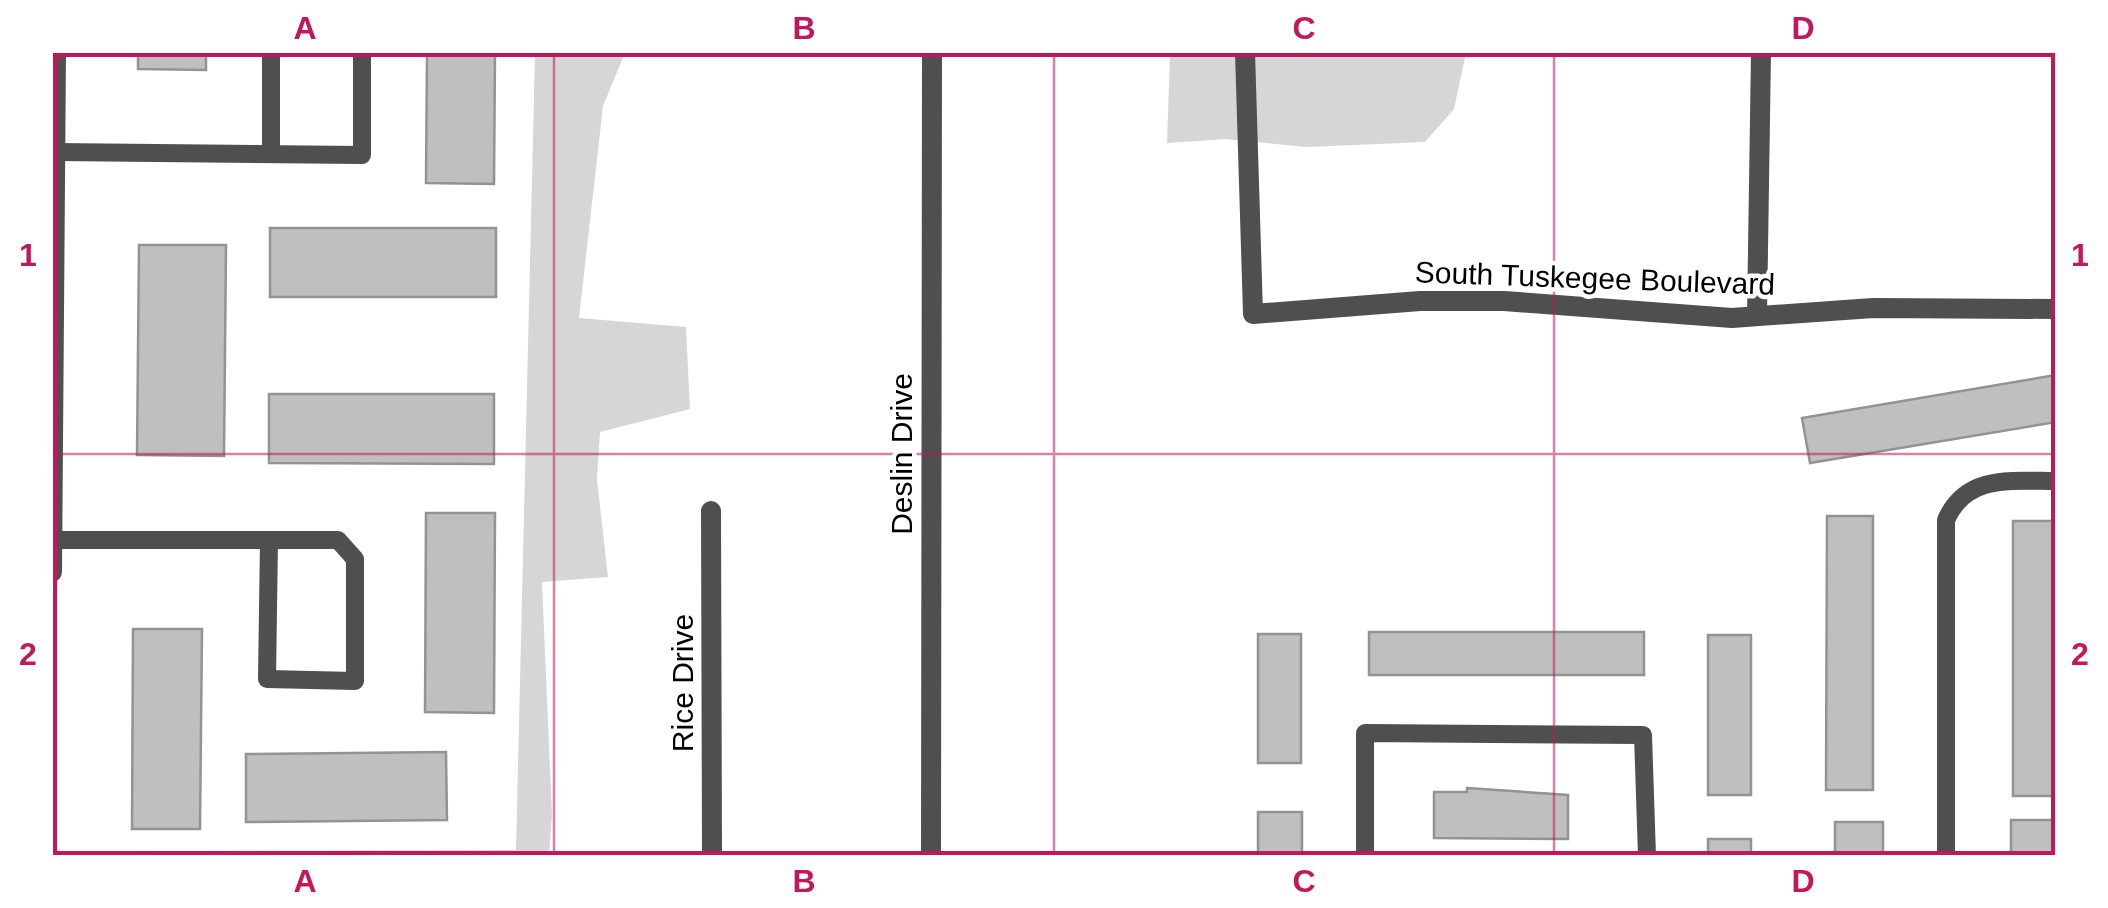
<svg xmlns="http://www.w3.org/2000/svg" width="2108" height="908" font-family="Arial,sans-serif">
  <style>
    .green { fill: #d6d6d6 }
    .building { fill: #bfbfbf; stroke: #939393; stroke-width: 2.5 }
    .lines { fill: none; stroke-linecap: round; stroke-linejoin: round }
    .service { stroke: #4f4f4f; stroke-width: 18 }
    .minor { stroke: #4f4f4f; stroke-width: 20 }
    .tertiary { stroke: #4f4f4f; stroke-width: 20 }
    .grid { fill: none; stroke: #c2185b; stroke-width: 2.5; stroke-opacity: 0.55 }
    .labels { text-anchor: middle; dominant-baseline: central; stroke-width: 9; stroke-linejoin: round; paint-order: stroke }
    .street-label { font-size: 30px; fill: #000; stroke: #fff }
    .neatline { fill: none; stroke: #c2185b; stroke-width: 4 }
    .grid-label { font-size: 32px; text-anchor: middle; font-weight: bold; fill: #c2185b }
  </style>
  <rect width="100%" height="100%" fill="#fff"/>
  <!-- green -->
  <g class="green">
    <polygon points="535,53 625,53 603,106 579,318 686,327 690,409 600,432 597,479 608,577 542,582 552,815 549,855 106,855 106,851 516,850"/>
    <polygon points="1170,53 1466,53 1454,109 1425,142 1306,147 1226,139 1167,143"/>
  </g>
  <!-- building -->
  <g class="building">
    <polygon points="138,52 206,52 206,70 138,69"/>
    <polygon points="427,52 495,52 494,184 426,183"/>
    <rect x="270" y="228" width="226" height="69"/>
    <polygon points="139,245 226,245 224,456 137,455"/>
    <polygon points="2056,375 2056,422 1810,463 1802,418"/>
    <polygon points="269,394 494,394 494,464 269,463"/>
    <polygon points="426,513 495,513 494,713 425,712"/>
    <polygon points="1827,516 1873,516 1873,790 1826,790"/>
    <rect x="2013" y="521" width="43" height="275"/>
    <polygon points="133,629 202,629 200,829 132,829"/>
    <rect x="1369" y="632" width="275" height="43"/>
    <rect x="1258" y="634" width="43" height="129"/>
    <rect x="1708" y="635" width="43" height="160"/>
    <polygon points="446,752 447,820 246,822 246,754"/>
    <polygon points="1467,788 1568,795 1568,839 1434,838 1434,792 1467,792"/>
    <rect x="1258" y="812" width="44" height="44"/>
    <rect x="2011" y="820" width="45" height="36"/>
    <rect x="1835" y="822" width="48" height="34"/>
    <rect x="1708" y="839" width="43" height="17"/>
  </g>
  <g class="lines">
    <!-- service -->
    <g class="service">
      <polyline points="56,152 362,155 362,52"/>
      <polyline points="271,154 271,52"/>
      <polyline points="53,540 338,540 355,559 355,681 267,679 269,540"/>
      <polyline points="1365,856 1365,733 1643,735 1647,856"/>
      <path d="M 1946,856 L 1946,520 C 1966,474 2012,481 2056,481"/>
    </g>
    <!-- minor -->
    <g class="minor">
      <polyline points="1245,52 1253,314 1420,301 1504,301 1732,318 1873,308 2056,309"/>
      <polyline points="1757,316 1761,52"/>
      <polyline points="711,511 712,856"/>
      <polyline points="931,856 932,52"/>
    </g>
    <!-- tertiary -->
    <polyline class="tertiary" points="52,572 56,52"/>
  </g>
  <!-- grid -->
  <path class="grid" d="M 554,52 L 554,856M 1054,52 L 1054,856M 1554,52 L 1554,856M 52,454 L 2056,454"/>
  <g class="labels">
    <!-- street labels -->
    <g class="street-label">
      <text transform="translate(1595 278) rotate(2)">South Tuskegee Boulevard</text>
      <text transform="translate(901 454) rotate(-90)">Deslin Drive</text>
      <text transform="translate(682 683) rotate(-90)">Rice Drive</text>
    </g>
  </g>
  <!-- border -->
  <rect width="2108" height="908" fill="none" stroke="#ffffff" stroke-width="110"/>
  <rect x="55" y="55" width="1998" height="798" class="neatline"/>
  <g class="grid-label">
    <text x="305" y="39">A</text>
    <text x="804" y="39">B</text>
    <text x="1304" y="39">C</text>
    <text x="1803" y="39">D</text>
    <text x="28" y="266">1</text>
    <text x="2080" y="266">1</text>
    <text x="28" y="665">2</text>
    <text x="2080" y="665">2</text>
    <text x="305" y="892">A</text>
    <text x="804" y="892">B</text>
    <text x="1304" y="892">C</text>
    <text x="1803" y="892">D</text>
  </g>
</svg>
